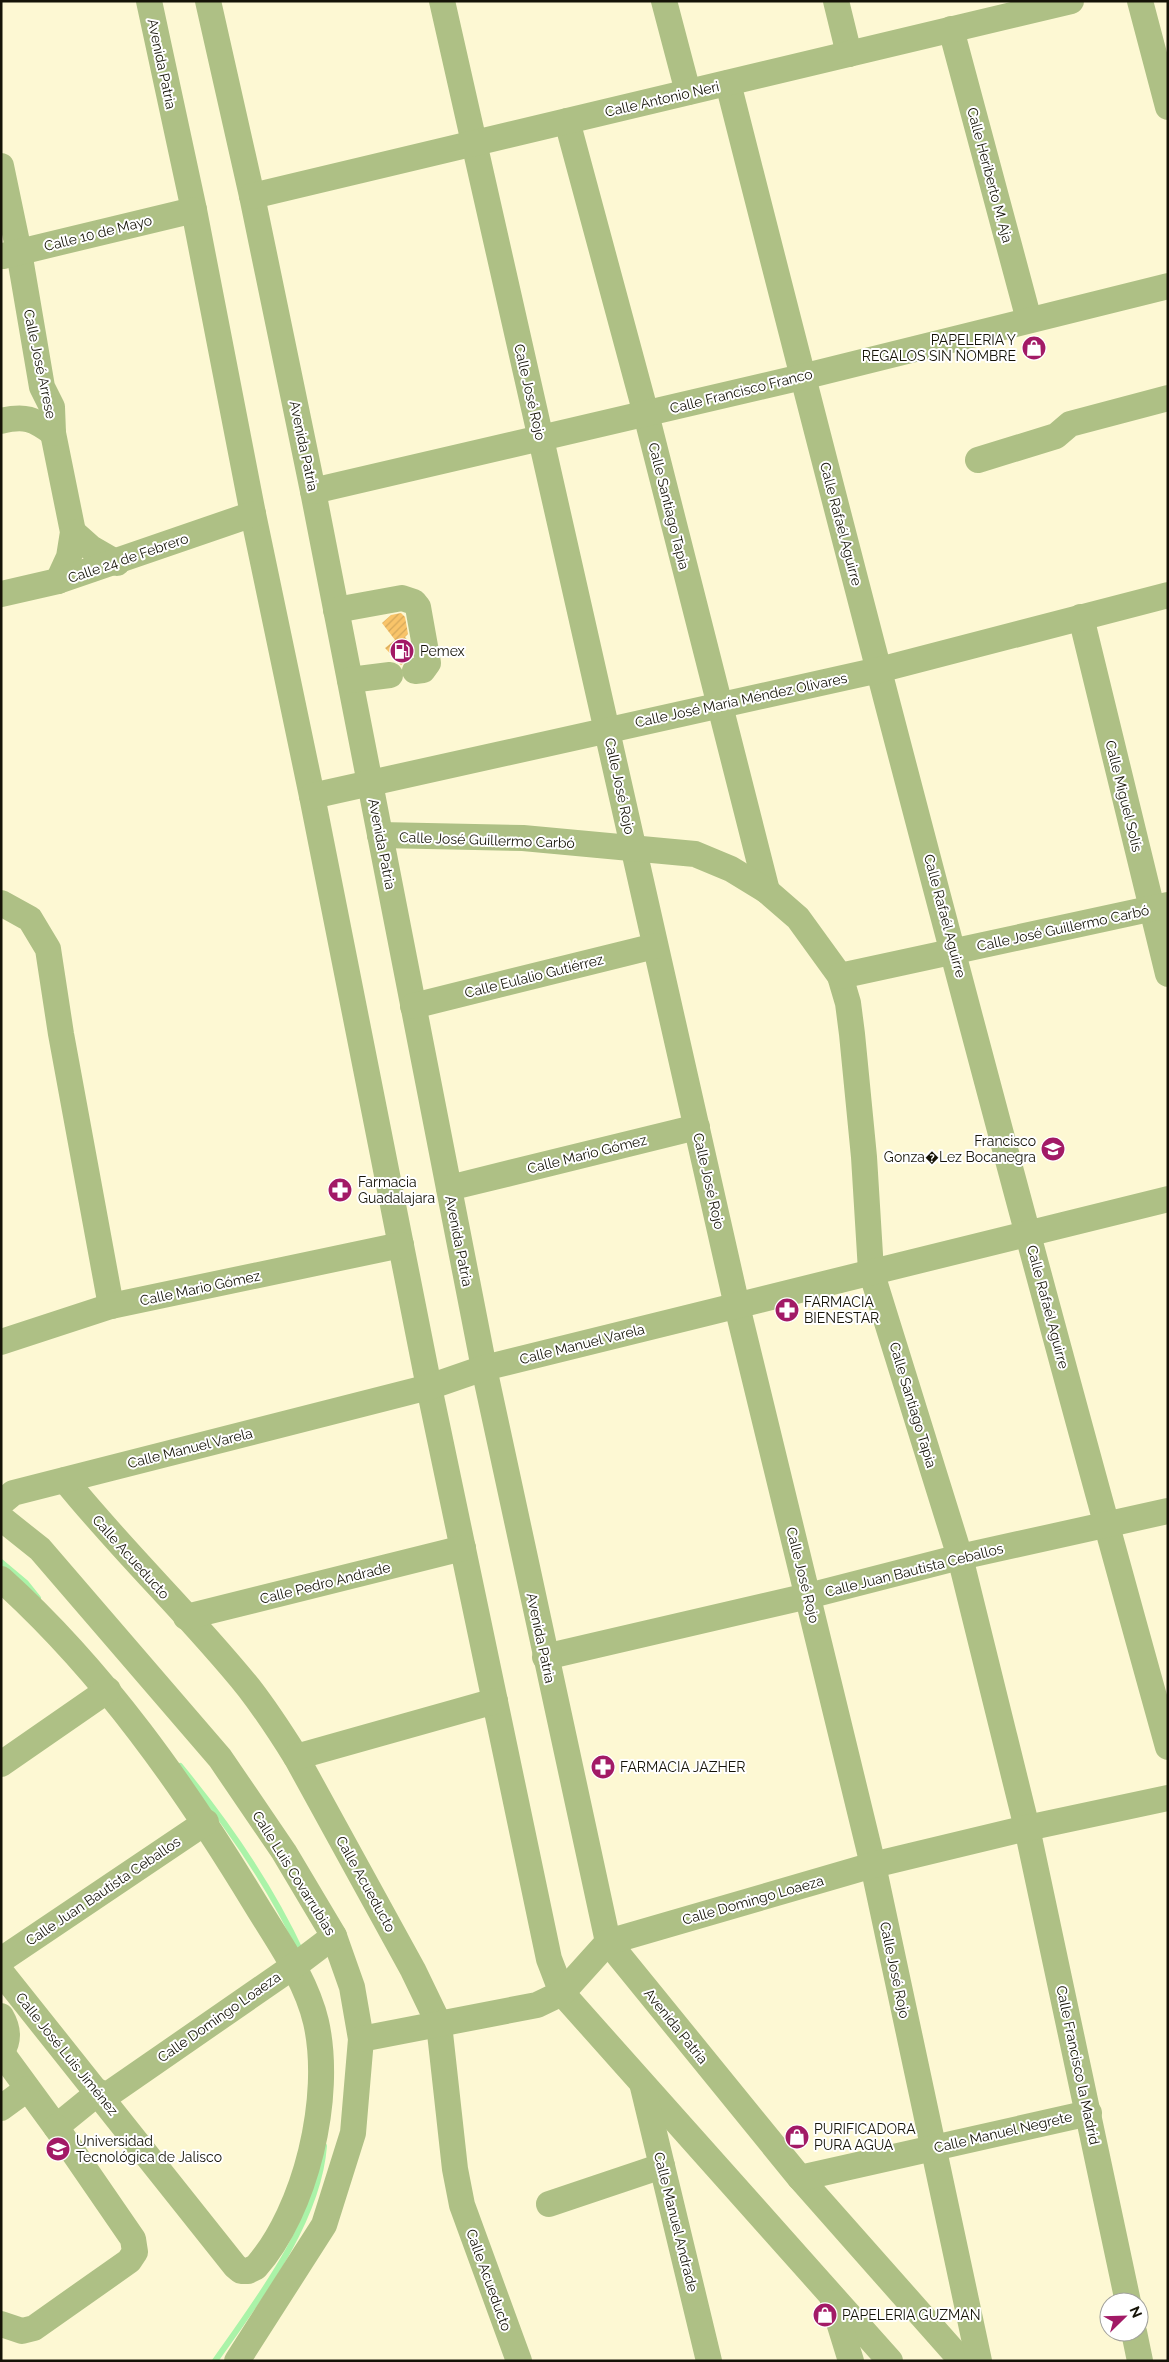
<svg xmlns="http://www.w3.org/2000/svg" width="1169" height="2362" font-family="Raleway,sans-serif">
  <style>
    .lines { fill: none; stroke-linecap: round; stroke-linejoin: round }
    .stream { stroke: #aaf3a8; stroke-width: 6 }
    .building { fill: url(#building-hatch) }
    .minor { stroke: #aec085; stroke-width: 26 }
    .labels { text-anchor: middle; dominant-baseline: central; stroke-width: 4; stroke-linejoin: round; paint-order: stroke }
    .street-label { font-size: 14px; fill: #151307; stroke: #fff }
    .poi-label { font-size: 14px; fill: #151307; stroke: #fff; text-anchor: start }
  </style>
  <defs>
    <pattern id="building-hatch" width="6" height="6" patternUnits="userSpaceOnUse" patternTransform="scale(1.25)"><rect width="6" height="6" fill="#f9c469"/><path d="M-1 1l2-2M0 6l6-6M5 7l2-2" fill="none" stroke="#d5a85a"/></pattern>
  </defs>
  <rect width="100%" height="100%" fill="#fdf8d3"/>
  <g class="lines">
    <!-- stream -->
    <g class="stream">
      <polyline points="1,1562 26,1583 38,1598"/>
      <path d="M 180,1766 C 227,1823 271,1887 302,1954"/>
      <path d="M 215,2361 C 258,2300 318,2222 324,2146"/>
    </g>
  </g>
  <!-- building -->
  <polygon class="building" points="401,613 405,617 408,634 405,637 409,642 412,657 401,665 385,648 395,640 382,623 391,615"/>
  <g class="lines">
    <!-- minor -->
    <g class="minor">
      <polyline points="149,1 194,210 253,514 312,796 429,1387 549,1959 562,1993 890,2361"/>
      <polyline points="208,1 252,196 313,491 484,1368 608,1942 800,2178 962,2361"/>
      <polyline points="442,1 737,1306 873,1865 979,2361"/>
      <polyline points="664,1 688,92"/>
      <polyline points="836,1 849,54"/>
      <polyline points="1140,1 1168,107"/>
      <polyline points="951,29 1029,320"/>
      <path d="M 728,83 C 869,639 1014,1194 1168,1747"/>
      <polyline points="567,121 646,414 767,891"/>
      <polyline points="1,166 19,252 42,387 52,407 53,433 73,532 69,557 58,581"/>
      <polyline points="252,196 1071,1"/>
      <polyline points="3,256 194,210"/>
      <path d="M 1,421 C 25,415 34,419 53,433"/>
      <polyline points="978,460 1056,436 1070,424 1168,398"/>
      <polyline points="313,491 802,377 1168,286"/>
      <polyline points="73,532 91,548 117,563"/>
      <polyline points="1,594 58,581 253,514"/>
      <polyline points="336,610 402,598 414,602 418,607 428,663 423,670 415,671"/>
      <polyline points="1081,617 1168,974"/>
      <polyline points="350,680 390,675"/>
      <polyline points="312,796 879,670 1168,595"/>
      <polyline points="380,835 523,838 695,854 731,869 767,891 798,918 840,976 848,1003 852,1034 864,1157 871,1271 960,1557 1027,1828 1128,2302"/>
      <polyline points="1,903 30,919 48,949 61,1034 111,1306"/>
      <polyline points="840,976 1168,905"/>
      <polyline points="413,1006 655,946"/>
      <polyline points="449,1188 697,1127"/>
      <polyline points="1,1342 111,1306 401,1245"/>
      <path d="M 65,1480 C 123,1552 191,1616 249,1688 C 266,1710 281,1733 296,1757 L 413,1970 L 439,2024 L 455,2169 L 462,2205 L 519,2361"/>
      <polyline points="1,1503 13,1493 429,1387 484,1368 1168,1199"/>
      <polyline points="1,1518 40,1549 220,1758 284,1852 334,1936 352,1987 361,2039 353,2133 324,2225 237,2361"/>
      <path d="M 1,1579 C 104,1672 184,1786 255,1903 C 278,1941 306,1979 316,2022 C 333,2097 306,2210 256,2267 L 248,2271 L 241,2271 L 235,2266 L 1,1972"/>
      <polyline points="186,1617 463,1548"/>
      <polyline points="545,1657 808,1596 960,1557 1168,1511"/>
      <polyline points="296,1757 495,1701"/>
      <polyline points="1,1764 108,1690"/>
      <polyline points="1,1960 206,1822"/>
      <path d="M 1,2016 C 8,2028 9,2040 2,2051"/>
      <polyline points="361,2039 537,2005 562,1993 608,1942 873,1865 1027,1828 1168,1798"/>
      <polyline points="1,2052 56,2127 99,2092"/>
      <polyline points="643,2087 709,2361"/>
      <polyline points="103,2098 301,1961 334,1936"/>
      <polyline points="1,2108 27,2089"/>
      <polyline points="800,2178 1089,2113"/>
      <polyline points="549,2204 662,2166"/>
      <polyline points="833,2303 851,2361"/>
      <polyline points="1,2324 22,2331 34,2328 129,2261 135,2252 133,2239 56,2127"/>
      <polyline points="1134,2332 1140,2361"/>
    </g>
  </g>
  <!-- icons -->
  <defs>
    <symbol id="shop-disc" viewBox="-11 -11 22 22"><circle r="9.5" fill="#a21a66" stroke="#fff"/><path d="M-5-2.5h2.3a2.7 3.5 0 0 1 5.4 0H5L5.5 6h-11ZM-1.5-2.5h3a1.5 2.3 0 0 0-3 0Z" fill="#fff"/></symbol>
    <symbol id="fuel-disc" viewBox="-11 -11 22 22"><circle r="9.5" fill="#a21a66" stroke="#fff"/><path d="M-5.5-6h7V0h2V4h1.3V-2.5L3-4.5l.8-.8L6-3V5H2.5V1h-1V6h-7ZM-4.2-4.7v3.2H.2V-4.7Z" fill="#fff"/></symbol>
    <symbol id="school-disc" viewBox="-11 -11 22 22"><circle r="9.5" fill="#a21a66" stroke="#fff"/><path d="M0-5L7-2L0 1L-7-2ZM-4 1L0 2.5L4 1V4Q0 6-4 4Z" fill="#fff"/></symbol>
    <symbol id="pharmacy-disc" viewBox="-11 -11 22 22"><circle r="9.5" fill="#a21a66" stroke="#fff"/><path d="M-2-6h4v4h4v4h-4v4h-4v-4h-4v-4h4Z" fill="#fff"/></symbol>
    <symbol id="university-disc" viewBox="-11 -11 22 22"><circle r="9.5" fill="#a21a66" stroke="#fff"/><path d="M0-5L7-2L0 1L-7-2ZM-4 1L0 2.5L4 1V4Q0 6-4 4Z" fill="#fff"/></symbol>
  </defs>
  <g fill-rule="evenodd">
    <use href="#shop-disc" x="1020" y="334" width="28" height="28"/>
    <use href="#fuel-disc" x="388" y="637" width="28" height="28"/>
    <use href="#school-disc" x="1039" y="1135" width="28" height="28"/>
    <use href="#pharmacy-disc" x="326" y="1176" width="28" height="28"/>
    <use href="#pharmacy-disc" x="773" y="1296" width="28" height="28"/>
    <use href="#pharmacy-disc" x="589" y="1753" width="28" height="28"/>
    <use href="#shop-disc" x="783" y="2123" width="28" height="28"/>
    <use href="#university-disc" x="44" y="2135" width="28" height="28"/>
    <use href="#shop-disc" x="811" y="2301" width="28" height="28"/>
  </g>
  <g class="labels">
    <!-- street labels -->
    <g class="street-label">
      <text transform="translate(162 64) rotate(78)">Avenida Patria</text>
      <text transform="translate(662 99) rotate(-13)">Calle Antonio Neri</text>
      <text transform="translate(990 175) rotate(75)">Calle Heriberto M. Aja</text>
      <text transform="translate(98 233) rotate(-14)">Calle 10 de Mayo</text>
      <text transform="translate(40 364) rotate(78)">Calle José Arrese</text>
      <text transform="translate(741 391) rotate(-14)">Calle Francisco Franco</text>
      <text transform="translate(530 392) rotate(77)">Calle José Rojo</text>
      <text transform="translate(304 446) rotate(78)">Avenida Patria</text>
      <text transform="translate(669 506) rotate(76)">Calle Santiago Tapia</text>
      <text transform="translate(841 524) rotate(75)">Calle Rafaél Aguirre</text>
      <text transform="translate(128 558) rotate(-19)">Calle 24 de Febrero</text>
      <text transform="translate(741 700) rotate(-12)">Calle José María Méndez Olivares</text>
      <text transform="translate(620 786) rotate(78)">Calle José Rojo</text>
      <text transform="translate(1124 796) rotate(76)">Calle Miguel Solís</text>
      <text transform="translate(487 840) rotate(2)">Calle José Guillermo Carbó</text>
      <text transform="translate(382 844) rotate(79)">Avenida Patria</text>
      <text transform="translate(945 916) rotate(75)">Calle Rafaél Aguirre</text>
      <text transform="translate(1063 928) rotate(-12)">Calle José Guillermo Carbó</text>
      <text transform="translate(534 976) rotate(-14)">Calle Eulalio Gutiérrez</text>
      <text transform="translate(587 1154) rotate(-14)">Calle Mario Gómez</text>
      <text transform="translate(709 1181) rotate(77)">Calle José Rojo</text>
      <text transform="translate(459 1241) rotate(79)">Avenida Patria</text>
      <text transform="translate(200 1288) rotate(-12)">Calle Mario Gómez</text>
      <text transform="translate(1048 1307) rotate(75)">Calle Rafaél Aguirre</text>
      <text transform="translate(582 1344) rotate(-14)">Calle Manuel Varela</text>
      <text transform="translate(913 1405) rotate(73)">Calle Santiago Tapia</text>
      <text transform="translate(190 1448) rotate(-14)">Calle Manuel Varela</text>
      <text transform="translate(131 1557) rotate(48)">Calle Acueducto</text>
      <text transform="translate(914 1570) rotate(-14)">Calle Juan Bautista Ceballos</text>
      <text transform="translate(803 1575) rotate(76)">Calle José Rojo</text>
      <text transform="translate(325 1583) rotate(-14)">Calle Pedro Andrade</text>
      <text transform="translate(541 1638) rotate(78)">Avenida Patria</text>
      <text transform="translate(294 1873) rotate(58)">Calle Luis Covarrubias</text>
      <text transform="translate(366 1884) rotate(61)">Calle Acueducto</text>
      <text transform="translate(103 1891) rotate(-34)">Calle Juan Bautista Ceballos</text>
      <text transform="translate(753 1900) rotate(-16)">Calle Domingo Loaeza</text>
      <text transform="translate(895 1970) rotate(78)">Calle José Rojo</text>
      <text transform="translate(219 2017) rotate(-35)">Calle Domingo Loaeza</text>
      <text transform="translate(676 2026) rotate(51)">Avenida Patria</text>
      <text transform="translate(67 2054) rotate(51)">Calle José Luis Jiménez</text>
      <text transform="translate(1078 2065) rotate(78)">Calle Francisco la Madrid</text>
      <text transform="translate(1003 2132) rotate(-13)">Calle Manuel Negrete</text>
      <text transform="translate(676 2222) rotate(76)">Calle Manuel Andrade</text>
      <text transform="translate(489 2280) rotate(70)">Calle Acueducto</text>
    </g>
    <!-- poi labels -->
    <g class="poi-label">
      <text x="1016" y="340" text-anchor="end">PAPELERIA Y<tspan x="1016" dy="16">REGALOS SIN NOMBRE</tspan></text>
      <text x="420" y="651">Pemex</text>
      <text x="1036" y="1141" text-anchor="end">Francisco<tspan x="1036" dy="16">Gonza�Lez Bocanegra</tspan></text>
      <text x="358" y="1182">Farmacia<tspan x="358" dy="16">Guadalajara</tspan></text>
      <text x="804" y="1302">FARMACIA<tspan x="804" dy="16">BIENESTAR</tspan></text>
      <text x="620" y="1767">FARMACIA JAZHER</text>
      <text x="814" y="2129">PURIFICADORA<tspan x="814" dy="16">PURA AGUA</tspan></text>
      <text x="76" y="2141">Universidad<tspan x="76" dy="16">Tecnológica de Jalisco</tspan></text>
      <text x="842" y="2315">PAPELERIA GUZMAN</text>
    </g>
  </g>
  <!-- border -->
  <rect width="1169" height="2362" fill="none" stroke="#151307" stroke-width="5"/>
  <!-- north arrow -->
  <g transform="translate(1124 2317) rotate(67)"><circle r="24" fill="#ffffff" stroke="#a1a19c"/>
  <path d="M0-4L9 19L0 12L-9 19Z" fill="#a21a66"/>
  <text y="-8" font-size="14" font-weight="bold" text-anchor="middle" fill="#151307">N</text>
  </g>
</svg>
